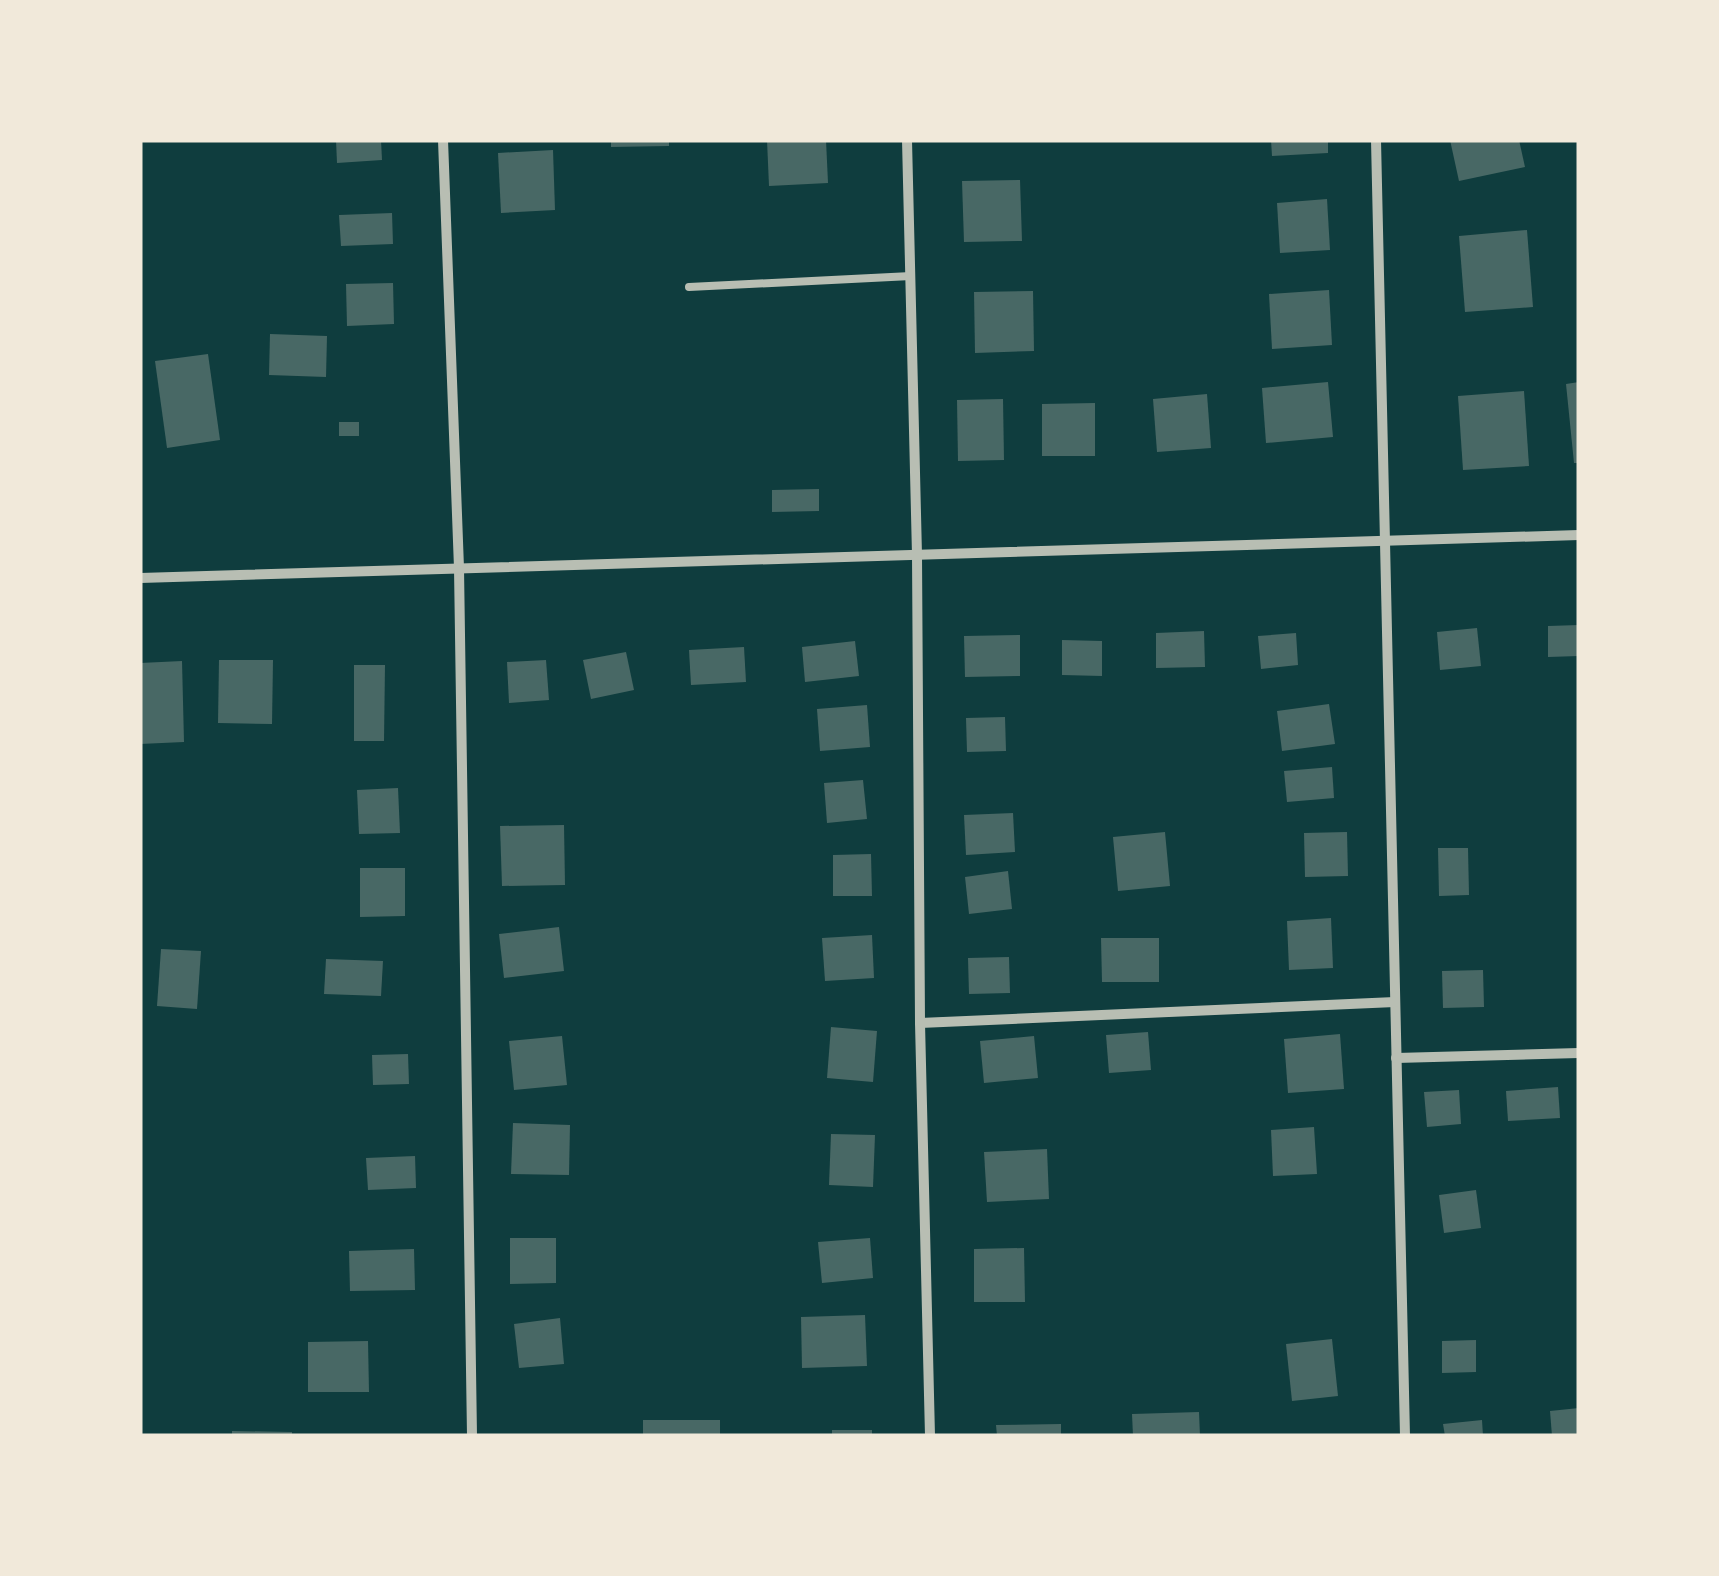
<svg xmlns="http://www.w3.org/2000/svg" width="1719" height="1576" font-family="Raleway,sans-serif">
  <style>
    .building { fill: #486865 }
    .lines { fill: none; stroke-linecap: round; stroke-linejoin: round }
    .service { stroke: #b8beb3; stroke-width: 8 }
    .minor { stroke: #b8beb3; stroke-width: 10 }
  </style>
  <rect width="100%" height="100%" fill="#0f3d3e"/>
  <!-- building -->
  <g class="building">
    <polygon points="336,140 381,140 382,160 337,163"/>
    <polygon points="611,140 669,140 669,146 611,147"/>
    <polygon points="767,140 826,140 828,183 769,186"/>
    <polygon points="1271,140 1328,140 1328,153 1272,156"/>
    <polygon points="1450,140 1519,140 1525,167 1459,181"/>
    <polygon points="553,150 555,210 501,213 498,153"/>
    <polygon points="1020,180 1022,241 964,242 962,181"/>
    <polygon points="1327,199 1330,250 1280,253 1277,203"/>
    <polygon points="392,213 393,244 341,246 339,215"/>
    <polygon points="1527,230 1533,307 1465,312 1459,236"/>
    <polygon points="393,283 394,324 347,326 346,284"/>
    <polygon points="1329,290 1332,345 1272,349 1269,294"/>
    <polygon points="1033,291 1034,351 975,353 974,292"/>
    <polygon points="270,334 327,336 326,377 269,375"/>
    <polygon points="208,354 220,440 167,448 155,361"/>
    <polygon points="1328,382 1333,437 1266,443 1262,388"/>
    <polygon points="1579,382 1579,463 1574,463 1566,384"/>
    <polygon points="1524,391 1529,466 1463,470 1458,396"/>
    <polygon points="1207,394 1211,448 1157,452 1153,399"/>
    <polygon points="1003,399 1004,460 958,461 957,400"/>
    <polygon points="1095,403 1095,456 1042,456 1042,404"/>
    <rect x="339" y="422" width="20" height="14"/>
    <polygon points="819,489 819,511 772,512 772,490"/>
    <polygon points="1579,625 1579,656 1548,657 1548,626"/>
    <polygon points="1477,628 1481,666 1440,670 1437,632"/>
    <polygon points="1204,631 1205,667 1156,668 1156,633"/>
    <polygon points="1296,633 1298,665 1261,669 1258,636"/>
    <polygon points="1020,635 1020,676 965,677 964,636"/>
    <polygon points="1062,640 1102,641 1102,676 1062,675"/>
    <polygon points="855,641 859,676 805,682 802,647"/>
    <polygon points="744,647 746,682 691,685 689,650"/>
    <polygon points="626,652 634,690 591,699 583,660"/>
    <polygon points="219,660 273,660 272,724 218,723"/>
    <polygon points="546,660 549,700 509,703 507,662"/>
    <polygon points="182,661 184,742 140,744 140,663"/>
    <polygon points="354,665 385,665 384,741 354,741"/>
    <polygon points="1329,704 1335,744 1282,751 1277,711"/>
    <polygon points="867,705 870,747 820,751 817,709"/>
    <polygon points="1005,717 1006,751 967,752 966,718"/>
    <polygon points="1332,767 1334,798 1287,802 1284,771"/>
    <polygon points="863,780 867,819 827,823 824,783"/>
    <polygon points="398,788 400,833 359,834 357,790"/>
    <polygon points="1013,813 1015,852 966,855 964,815"/>
    <polygon points="564,825 565,885 502,886 500,826"/>
    <polygon points="1165,832 1170,886 1118,891 1113,837"/>
    <polygon points="1347,832 1348,876 1305,877 1304,833"/>
    <polygon points="1438,848 1468,848 1469,895 1439,896"/>
    <polygon points="871,854 872,896 833,896 833,855"/>
    <polygon points="360,868 405,868 405,916 360,917"/>
    <polygon points="1008,871 1012,909 969,914 965,877"/>
    <polygon points="1331,918 1333,968 1289,970 1287,921"/>
    <polygon points="559,927 564,971 504,978 499,934"/>
    <polygon points="872,935 874,978 825,981 822,938"/>
    <polygon points="1101,938 1159,938 1159,982 1102,982"/>
    <polygon points="161,949 201,951 197,1009 157,1006"/>
    <polygon points="1009,957 1010,993 969,994 968,958"/>
    <polygon points="326,959 383,961 381,996 324,994"/>
    <polygon points="1483,970 1484,1007 1443,1008 1442,971"/>
    <polygon points="831,1027 877,1031 873,1082 827,1078"/>
    <polygon points="1148,1032 1151,1070 1109,1073 1106,1035"/>
    <polygon points="1340,1034 1344,1089 1288,1093 1284,1039"/>
    <polygon points="562,1036 567,1085 514,1090 509,1041"/>
    <polygon points="1034,1036 1038,1078 984,1083 980,1041"/>
    <polygon points="408,1054 409,1084 373,1085 372,1055"/>
    <polygon points="1558,1087 1560,1118 1508,1121 1506,1091"/>
    <polygon points="1459,1090 1461,1124 1427,1127 1424,1092"/>
    <polygon points="513,1123 570,1125 569,1175 511,1174"/>
    <polygon points="1314,1127 1317,1174 1273,1176 1271,1130"/>
    <polygon points="831,1134 875,1135 873,1187 829,1185"/>
    <polygon points="1047,1149 1049,1199 987,1202 984,1152"/>
    <polygon points="415,1156 416,1188 368,1190 366,1158"/>
    <polygon points="1476,1190 1481,1228 1444,1233 1439,1195"/>
    <polygon points="510,1238 556,1238 556,1283 510,1284"/>
    <polygon points="870,1238 873,1278 822,1283 818,1242"/>
    <polygon points="1024,1248 1025,1302 974,1302 974,1249"/>
    <polygon points="414,1249 415,1290 350,1291 349,1251"/>
    <polygon points="865,1315 867,1366 802,1368 801,1317"/>
    <polygon points="560,1318 564,1364 519,1368 514,1324"/>
    <polygon points="1332,1339 1338,1396 1292,1401 1286,1344"/>
    <polygon points="1476,1340 1476,1372 1442,1373 1442,1341"/>
    <polygon points="368,1341 369,1392 308,1392 308,1342"/>
    <polygon points="1579,1408 1579,1436 1552,1436 1550,1411"/>
    <polygon points="1199,1412 1200,1436 1133,1436 1132,1414"/>
    <rect x="643" y="1420" width="77" height="16"/>
    <polygon points="1482,1420 1483,1436 1445,1436 1443,1424"/>
    <polygon points="1061,1424 1061,1436 997,1436 996,1425"/>
    <rect x="832" y="1430" width="40" height="6"/>
    <polygon points="232,1431 292,1432 292,1436 232,1436"/>
  </g>
  <g class="lines">
    <!-- service -->
    <polyline class="service" points="689,287 911,276"/>
    <!-- minor -->
    <g class="minor">
      <polyline points="443,140 459,568 472,1436"/>
      <polyline points="907,140 917,555 920,1023 930,1436"/>
      <polyline points="1376,140 1405,1436"/>
      <polyline points="140,578 1579,535"/>
      <polyline points="920,1023 1395,1002"/>
      <polyline points="1396,1058 1579,1053"/>
    </g>
  </g>
  <!-- border -->
  <rect width="1719" height="1576" fill="none" stroke="#f1e9da" stroke-width="285"/>
</svg>
